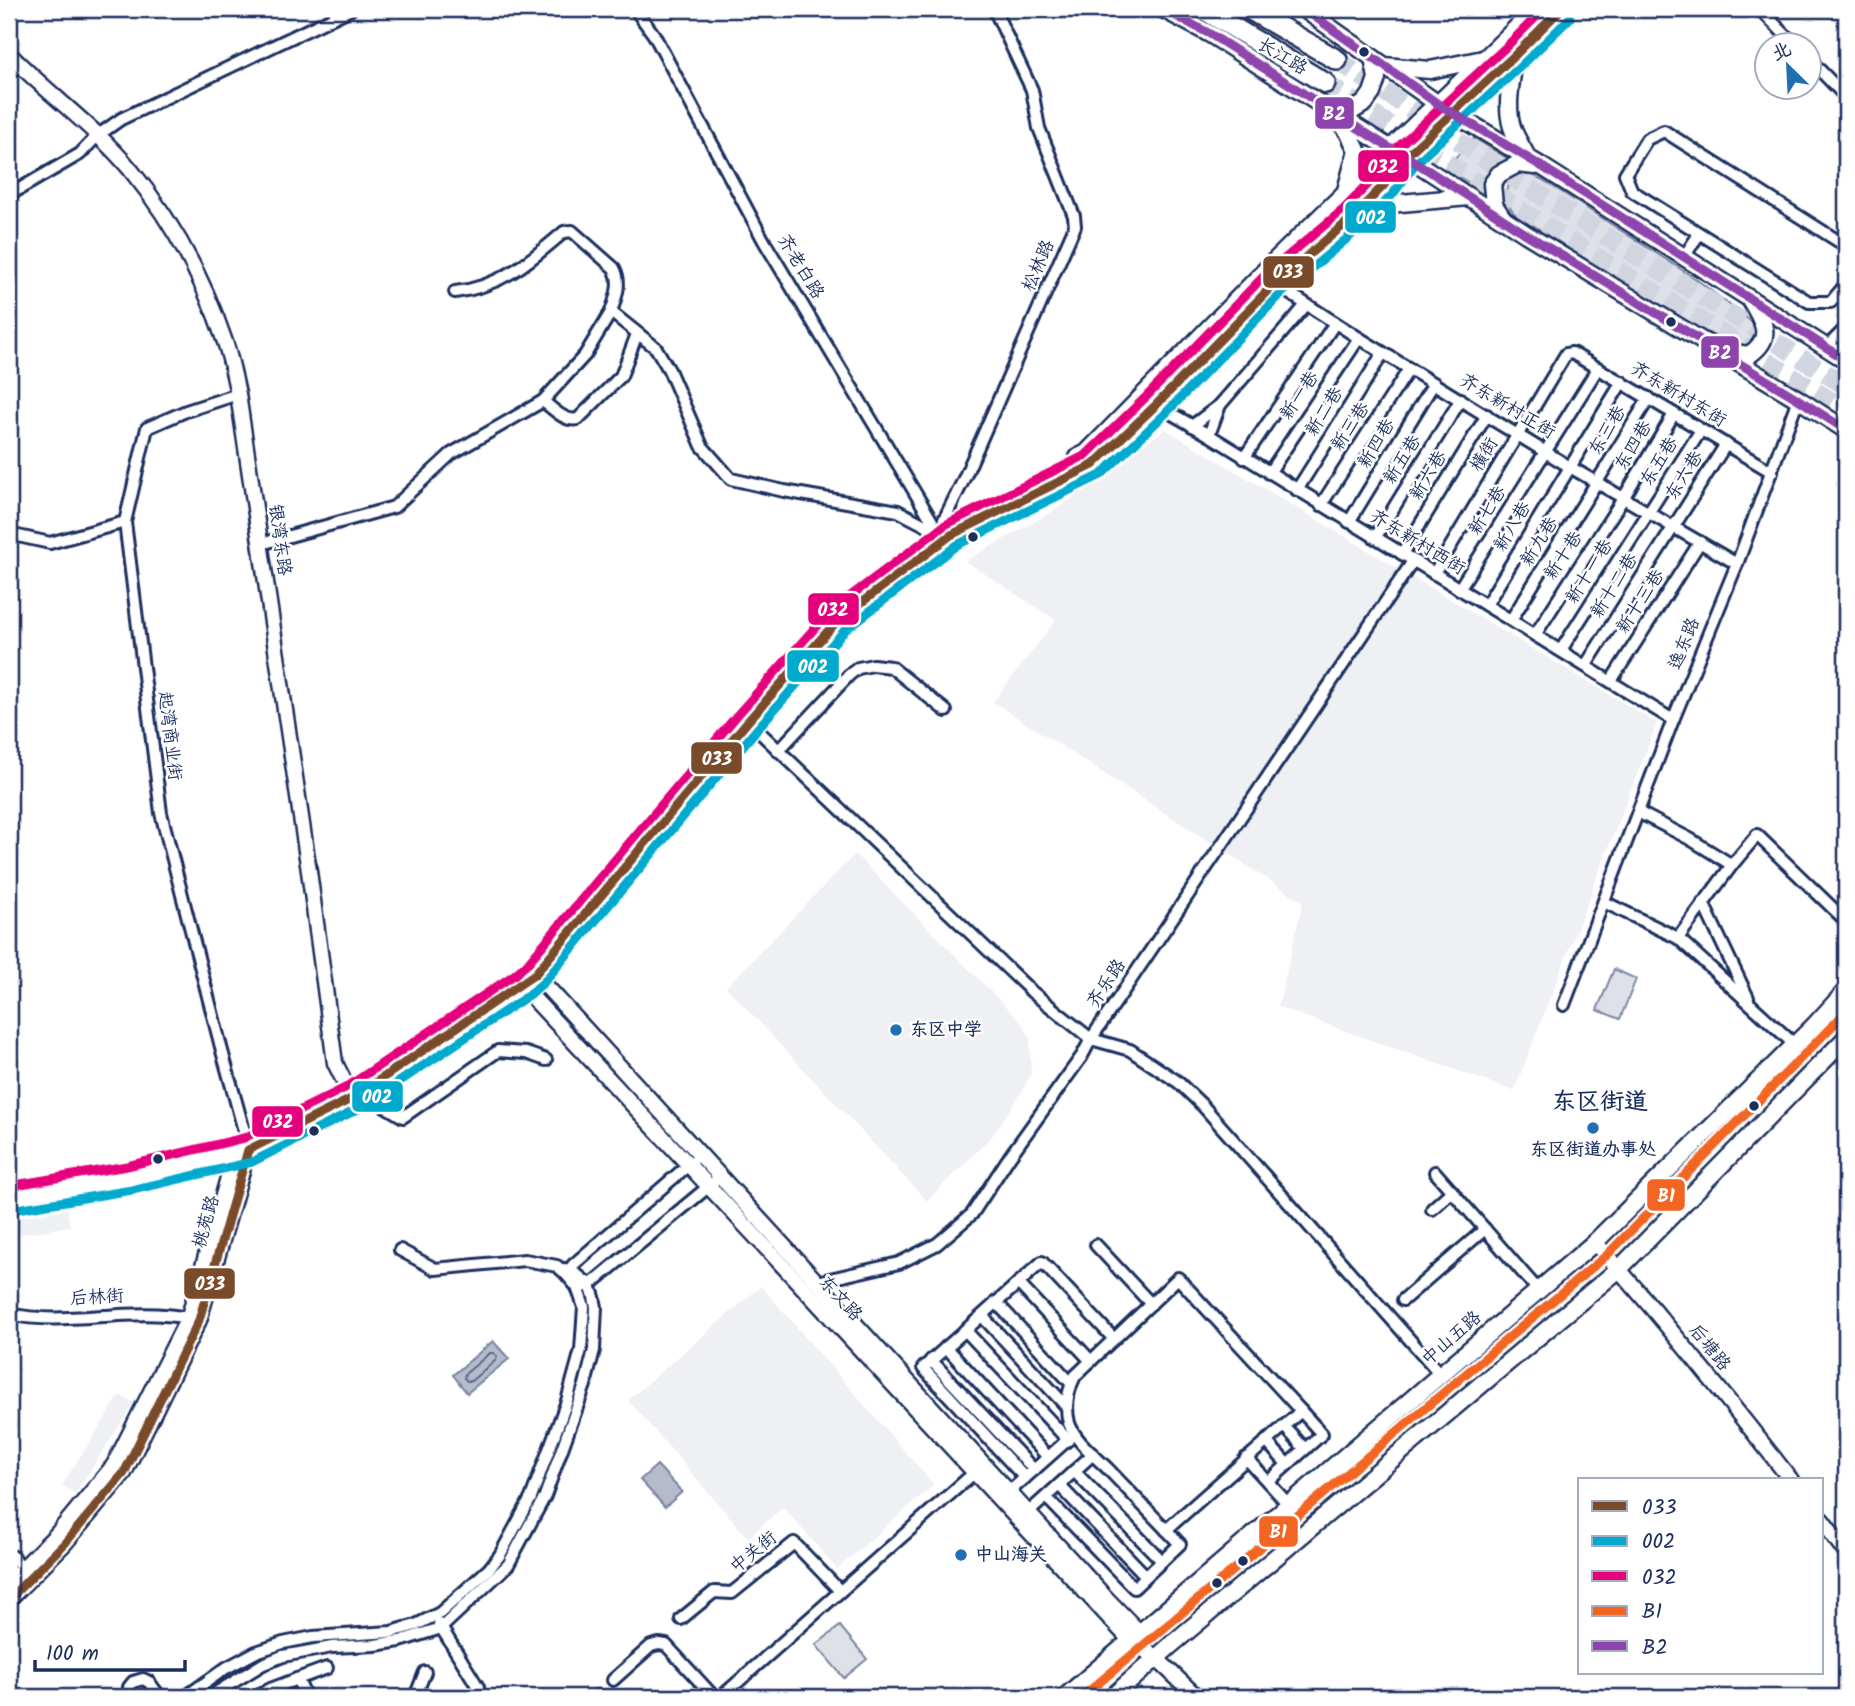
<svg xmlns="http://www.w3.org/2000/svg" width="1855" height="1706" font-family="Kalam,'LXGW WenKai TC',sans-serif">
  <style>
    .built { fill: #eff0f4 }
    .green { fill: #dee1e7; stroke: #7c88a2; stroke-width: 2 }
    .water { fill: #b5bbca; stroke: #77839f; stroke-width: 2 }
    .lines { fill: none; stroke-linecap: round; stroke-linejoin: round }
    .shore { stroke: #596789; stroke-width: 2 }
    .trunk-tunnel { stroke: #d1d5df; stroke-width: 19; stroke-dasharray: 19 10; stroke-linecap: butt }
    .minor-casing { stroke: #1b2f5e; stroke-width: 16 }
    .tertiary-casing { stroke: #1b2f5e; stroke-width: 19 }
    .secondary-casing { stroke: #1b2f5e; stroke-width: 21 }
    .primary-casing { stroke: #1b2f5e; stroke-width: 23 }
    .trunk-casing { stroke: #1b2f5e; stroke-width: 24 }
    .minor { stroke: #fff; stroke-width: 10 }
    .tertiary { stroke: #fff; stroke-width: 14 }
    .secondary { stroke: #fff; stroke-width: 16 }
    .primary { stroke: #fff; stroke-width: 18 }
    .trunk { stroke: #fff; stroke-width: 19 }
    .bus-1-casing { stroke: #fff; stroke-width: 14 }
    .bus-2-casing { stroke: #fff; stroke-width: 14 }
    .bus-3-casing { stroke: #fff; stroke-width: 14 }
    .bus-4-casing { stroke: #fff; stroke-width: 14 }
    .bus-5-casing { stroke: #fff; stroke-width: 14 }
    .bus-1 { stroke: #7a4b2a; stroke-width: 9 }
    .bus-2 { stroke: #00a9ce; stroke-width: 9 }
    .bus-3 { stroke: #e5007d; stroke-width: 9 }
    .bus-4 { stroke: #f26522; stroke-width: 9 }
    .bus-5 { stroke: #8e44ad; stroke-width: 9 }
    .bus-dot { fill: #1b2f5e; stroke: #fff; stroke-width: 2.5 }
    .poi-dot { fill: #1f6fb2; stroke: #fff; stroke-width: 2.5 }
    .labels { text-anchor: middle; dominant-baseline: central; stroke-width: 5; stroke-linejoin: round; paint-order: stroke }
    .street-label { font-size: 18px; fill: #1b2f5e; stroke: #fff }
    .poi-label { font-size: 18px; font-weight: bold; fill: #1b2f5e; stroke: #fff; text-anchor: start }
    .district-label { font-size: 24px; font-weight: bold; fill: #1b2f5e; stroke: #fff }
    .line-badge { stroke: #fff; stroke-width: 2.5 }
    .badge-label { font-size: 19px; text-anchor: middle; font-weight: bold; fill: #fff }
  </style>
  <rect width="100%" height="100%" fill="#fff"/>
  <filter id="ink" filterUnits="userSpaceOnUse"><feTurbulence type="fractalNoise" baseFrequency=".0143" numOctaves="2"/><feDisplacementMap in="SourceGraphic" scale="14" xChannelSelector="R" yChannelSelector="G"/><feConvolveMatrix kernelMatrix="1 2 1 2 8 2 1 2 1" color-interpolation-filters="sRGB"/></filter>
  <g filter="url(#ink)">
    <!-- built -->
    <g class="built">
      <polygon points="1165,429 1657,723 1514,1091 1278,1007 1303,902 993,702 1056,620 965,561 1057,509"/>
      <polygon points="855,854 1022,1023 1030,1037 1031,1073 1021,1093 993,1135 927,1201 726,987"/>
      <polygon points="67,1209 70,1226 16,1235 13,1218"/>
      <polygon points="761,1286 934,1485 837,1569 783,1507 748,1538 628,1400"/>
      <polygon points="120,1395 134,1403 75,1494 62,1485"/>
    </g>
    <!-- green -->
    <g class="green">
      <polygon points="1474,138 1513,162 1488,195 1445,168"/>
      <path d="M 1526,175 L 1533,175 L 1543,180 L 1696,279 L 1753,323 C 1759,333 1756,340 1747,347 L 1736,346 L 1675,317 L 1514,213 C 1500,196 1504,181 1526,175 Z"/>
      <polygon points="1614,969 1636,979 1620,1019 1597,1010"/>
      <polygon points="840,1626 867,1659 844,1678 816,1645"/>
    </g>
    <!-- water -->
    <g class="water">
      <polygon points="493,1341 509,1359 467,1393 453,1375"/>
      <polygon points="657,1465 682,1492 665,1507 640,1480"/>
    </g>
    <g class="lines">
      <!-- shore -->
      <polygon class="shore" points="490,1353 494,1353 497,1357 496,1360 471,1381 467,1381 464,1378 465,1374"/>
      <!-- trunk-tunnel -->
      <g class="trunk-tunnel">
        <polyline points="1337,60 1521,183 1846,386"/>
        <polyline points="1325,83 1505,201 1846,410"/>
      </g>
      <defs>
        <g id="minor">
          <polyline points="635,9 654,35 764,241 938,531"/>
          <polyline points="1760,9 1796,46"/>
          <polyline points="1810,60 1846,97"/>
          <polyline points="9,195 80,154 97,136 121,119 351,9"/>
          <polyline points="1846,246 1664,131 1647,139 1625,174 1632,191 1809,302 1831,302 1846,284"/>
          <polyline points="1684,257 1699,234"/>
          <polyline points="1270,281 1359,338 1570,467 1737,564"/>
          <path d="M 455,292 C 501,287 531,260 564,232 L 572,231 L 614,268 C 622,283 616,297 611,312 L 656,348 L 669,370 L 702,446 L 731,479 L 784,491 L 898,511 L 938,532 L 962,483 L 1075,226 L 1074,216 L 1039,128 L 1032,90 L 994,9"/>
          <polyline points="1827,347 1846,328"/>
          <polyline points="238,394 186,411 147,428 125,522 161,813 222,1051 246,1138"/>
          <path d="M 543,401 C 553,409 565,422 578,419 L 621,376 L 637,334"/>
          <polyline points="1151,402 1209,435 1673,720"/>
          <polyline points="1192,426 1220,405"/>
          <polyline points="1209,435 1220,405 1306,305"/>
          <polyline points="1244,458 1335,323"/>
          <polyline points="1269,473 1359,338"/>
          <polyline points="1297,490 1383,353"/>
          <polyline points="1321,505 1409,369"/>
          <polyline points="1349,522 1434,383"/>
          <polyline points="9,534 50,543 125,522"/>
          <polyline points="1375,538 1461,399"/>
          <polyline points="261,544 394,507 451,454 543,401 585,355 611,312"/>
          <polyline points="1402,554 1487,415"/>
          <polyline points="1434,574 1566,354 1572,353 1772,472"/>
          <polyline points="1459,589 1598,368"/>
          <polyline points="1486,605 1622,382"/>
          <polyline points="1511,620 1649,398"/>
          <polyline points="1535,635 1624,497 1674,414"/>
          <polyline points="1561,650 1701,430"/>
          <polyline points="1586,665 1726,444"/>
          <polyline points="1611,681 1700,542"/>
          <polyline points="748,721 1032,992 1091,1039 1413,561"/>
          <polyline points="778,751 849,675 858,668 873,665 891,667 946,711"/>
          <polyline points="1638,812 1690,839 1732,865 1678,938"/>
          <polyline points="1732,865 1757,835 1846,921"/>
          <polyline points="1604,902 1678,938 1795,1045"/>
          <polyline points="1703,903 1748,998"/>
          <polyline points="1564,1005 1673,720 1737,564 1798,399"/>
          <polyline points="361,1092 403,1117 498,1051 526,1053 546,1060"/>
          <polyline points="1435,1172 1538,1290"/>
          <polyline points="1432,1209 1452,1191"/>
          <polyline points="1096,1245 1151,1304"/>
          <polyline points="571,1277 569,1271 573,1265 693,1161"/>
          <polyline points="817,1282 899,1263 937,1244 972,1214 1010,1156 1082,1056 1091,1039 1130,1050 1178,1082 1203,1106 1441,1375"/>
          <polyline points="1018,1283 1091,1361"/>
          <polyline points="583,1287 590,1285 714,1182"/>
          <polyline points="1403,1300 1485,1229"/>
          <polyline points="996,1302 1071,1383"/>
          <path d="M 9,1314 C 67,1327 129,1306 188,1318"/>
          <polyline points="982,1316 1067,1407"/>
          <polyline points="965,1330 1068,1440"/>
          <polyline points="946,1347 1048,1457"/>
          <polyline points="931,1360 1034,1470"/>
          <polyline points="1284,1426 1305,1449"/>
          <polyline points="1266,1441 1287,1464"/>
          <polyline points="1246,1458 1289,1505"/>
          <polyline points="1074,1471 1162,1561"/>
          <polyline points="1025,1478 923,1368 1042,1262 1114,1339"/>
          <polyline points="1268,1482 1322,1434 1301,1411"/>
          <polyline points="1059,1485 1146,1576"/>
          <polyline points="1009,1492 1072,1436"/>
          <path d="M 1046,1497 L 1134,1588 L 1180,1544 C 1156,1519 1132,1494 1108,1469 C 1095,1456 1075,1441 1069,1423 C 1065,1407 1068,1390 1075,1376 L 1178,1278 L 1301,1411 L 1166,1530"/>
          <polyline points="1028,1513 1093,1454"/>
          <polyline points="12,1556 23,1568"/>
          <polyline points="681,1619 714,1592 732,1593 794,1543 840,1591"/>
          <polyline points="439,1624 478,1687 478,1697"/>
          <polyline points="297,1679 327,1668"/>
          <polyline points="613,1680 651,1646 659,1644 666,1645 714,1697"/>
          <polyline points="597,1696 598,1697"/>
          <polyline points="130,1697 129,1687 133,1682 143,1679 149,1682 160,1697"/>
          <polyline points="185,1697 226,1668 256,1652 283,1643 313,1637 391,1632 416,1625 440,1613 489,1569 500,1555 531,1498 567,1401 581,1350 584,1307 577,1287 565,1273 557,1266 525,1260 435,1269 400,1250"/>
          <polyline points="209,1697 263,1664 283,1656 332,1647 375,1645 400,1641 441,1628 508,1565 545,1496 585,1385 594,1350 596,1307 594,1297 590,1285 576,1274 565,1269"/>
          <polyline points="257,1697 268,1690 297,1679 306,1697"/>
          <polyline points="415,1697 425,1672"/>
          <polyline points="721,1697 975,1472"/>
        </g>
        <g id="tertiary">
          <path d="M 9,54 C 47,93 95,127 130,169 C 171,219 204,280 225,342 C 231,359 234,376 238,394 L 309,871 L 335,1063 L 349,1091 L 361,1092"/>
          <polyline points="535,974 1105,1597 1140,1633 1146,1642"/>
          <polyline points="521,985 812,1297 1130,1640 1156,1658 1197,1697"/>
          <path d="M 1595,1242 C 1663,1319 1728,1399 1791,1480"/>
          <polyline points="1822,1520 1846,1553"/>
          <polyline points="9,1582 57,1534 114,1465 189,1316 235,1153 239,1148"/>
          <polyline points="9,1599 65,1543 124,1473 199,1320 248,1150 246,1138"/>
        </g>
        <g id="secondary">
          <polyline points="1163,9 1210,34 1391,149 1406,156 1526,234 1798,399 1846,430"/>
          <polyline points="1304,9 1438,104 1541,166 1846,360"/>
          <path d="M 1515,55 C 1512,77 1505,105 1512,127 C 1515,137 1522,147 1527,157"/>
          <polyline points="1384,66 1430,70 1483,59"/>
          <polyline points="1438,104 1536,9"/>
          <polyline points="1330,110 1352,111 1365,103 1372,93 1377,78 1373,58"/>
          <polyline points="1452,112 1515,55 1561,9"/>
          <polyline points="1339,120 1348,132 1357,150 1345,194"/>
          <polyline points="1502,217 1494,205 1492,184 1499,174 1518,164 1535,166"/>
          <polyline points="1352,218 1389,204 1469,197"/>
          <path d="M 1727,352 L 1749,355 C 1774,338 1764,323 1751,301"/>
          <polyline points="1065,1697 1595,1242 1814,1026 1846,991"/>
          <polyline points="1112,1697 1172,1644 1619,1269 1846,1038"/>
        </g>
        <g id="primary">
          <polyline points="1079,458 1087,454 1272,265 1438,104"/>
          <polyline points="9,1198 129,1178 248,1150 353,1098 521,985 535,974 748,721 837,621 951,535 1093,465 1156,405 1274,284 1352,218 1384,185 1406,156 1452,112"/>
        </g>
        <g id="trunk">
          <polyline points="1203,9 1325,83"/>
          <polyline points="1249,9 1337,60"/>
        </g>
      </defs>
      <!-- minor casing -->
      <use href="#minor" class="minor-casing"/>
      <!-- tertiary casing -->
      <use href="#tertiary" class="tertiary-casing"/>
      <!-- secondary casing -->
      <use href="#secondary" class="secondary-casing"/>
      <!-- primary casing -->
      <use href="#primary" class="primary-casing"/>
      <!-- trunk casing -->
      <use href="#trunk" class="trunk-casing"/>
      <!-- minor -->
      <use href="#minor" class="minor"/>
      <!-- tertiary -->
      <use href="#tertiary" class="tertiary"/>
      <!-- secondary -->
      <use href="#secondary" class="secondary"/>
      <!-- primary -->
      <use href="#primary" class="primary"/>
      <!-- trunk -->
      <use href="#trunk" class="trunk"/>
      <defs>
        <polyline id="bus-1" points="9,1599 65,1543 124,1473 199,1320 248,1150 353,1098 535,974 748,721 837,621 951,535 1093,465 1156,405 1274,284 1352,218 1384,185 1406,156 1515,55 1561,9"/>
        <polyline id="bus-2" points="11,1210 132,1190 252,1162 360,1108 529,995 544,982 757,729 845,630 957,545 1101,475 1165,414 1282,293 1361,227 1393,194 1415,164 1523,64 1570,18"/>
        <polyline id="bus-3" points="9,1186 127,1166 244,1138 347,1087 514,975 526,965 739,713 829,612 945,525 1086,455 1147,396 1265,275 1344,209 1375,177 1398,147 1507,46 1544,9"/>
        <polyline id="bus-4" points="1082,1697 1607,1255 1846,1012"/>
        <g id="bus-5">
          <polyline points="1163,9 1210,34 1391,149 1406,156 1526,234 1798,399 1846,430"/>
          <polyline points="1304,9 1438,104 1541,166 1846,360"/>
        </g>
      </defs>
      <!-- bus-1 casing -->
      <use href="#bus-1" class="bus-1-casing"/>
      <!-- bus-2 casing -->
      <use href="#bus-2" class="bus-2-casing"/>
      <!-- bus-3 casing -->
      <use href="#bus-3" class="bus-3-casing"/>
      <!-- bus-4 casing -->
      <use href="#bus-4" class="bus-4-casing"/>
      <!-- bus-5 casing -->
      <use href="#bus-5" class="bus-5-casing"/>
      <!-- bus-1 -->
      <use href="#bus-1" class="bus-1"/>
      <!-- bus-2 -->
      <use href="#bus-2" class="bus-2"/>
      <!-- bus-3 -->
      <use href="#bus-3" class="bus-3"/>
      <!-- bus-4 -->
      <use href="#bus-4" class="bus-4"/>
      <!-- bus-5 -->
      <use href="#bus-5" class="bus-5"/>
    </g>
  </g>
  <!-- markers -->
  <g class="bus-dot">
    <circle cx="1364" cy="52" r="6"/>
    <circle cx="1671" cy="322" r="6"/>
    <circle cx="973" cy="537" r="6"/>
    <circle cx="1754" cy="1106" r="6"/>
    <circle cx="314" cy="1131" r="6"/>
    <circle cx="158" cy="1159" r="6"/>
    <circle cx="1243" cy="1561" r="6"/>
    <circle cx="1217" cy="1583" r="6"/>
  </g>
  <g class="poi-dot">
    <circle cx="896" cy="1030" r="7"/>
    <circle cx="1593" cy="1128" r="7"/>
    <circle cx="961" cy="1555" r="7"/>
  </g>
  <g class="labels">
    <!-- street labels -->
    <g class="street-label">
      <text transform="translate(1282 57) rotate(31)">长江路</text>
      <text transform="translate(1039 266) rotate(-66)">松林路</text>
      <text transform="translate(800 267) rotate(59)">齐老白路</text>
      <text transform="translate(1678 395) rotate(31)">齐东新村东街</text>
      <text transform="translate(1300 396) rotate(-56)">新一巷</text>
      <text transform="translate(1507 407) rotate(31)">齐东新村正街</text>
      <text transform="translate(1325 412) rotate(-58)">新二巷</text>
      <text transform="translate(1351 427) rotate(-57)">新三巷</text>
      <text transform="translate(1608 431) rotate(-59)">东三巷</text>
      <text transform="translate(1377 444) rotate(-59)">新四巷</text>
      <text transform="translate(1634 446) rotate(-59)">东四巷</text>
      <text transform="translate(1485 455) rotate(-59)">横街</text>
      <text transform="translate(1403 460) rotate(-58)">新五巷</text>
      <text transform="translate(1660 462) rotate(-58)">东五巷</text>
      <text transform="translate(1429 476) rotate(-59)">新六巷</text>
      <text transform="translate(1685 476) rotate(-58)">东六巷</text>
      <text transform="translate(1488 511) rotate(-58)">新七巷</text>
      <text transform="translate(1513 527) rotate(-59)">新八巷</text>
      <text transform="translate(279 540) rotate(82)">银湾东路</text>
      <text transform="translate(1540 542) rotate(-58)">新九巷</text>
      <text transform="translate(1417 543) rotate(31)">齐东新村西街</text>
      <text transform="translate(1564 556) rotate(-57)">新十巷</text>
      <text transform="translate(1590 572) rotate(-58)">新十一巷</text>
      <text transform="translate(1615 586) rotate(-58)">新十二巷</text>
      <text transform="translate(1641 602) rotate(-57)">新十三巷</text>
      <text transform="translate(1685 644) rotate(-68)">逸东路</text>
      <text transform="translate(169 736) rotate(83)">起湾商业街</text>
      <text transform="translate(1107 984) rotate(-56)">齐乐路</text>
      <text transform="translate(207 1222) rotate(-74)">桃苑路</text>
      <text transform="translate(97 1298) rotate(-3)">后林街</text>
      <text transform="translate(840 1299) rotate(47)">东文路</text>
      <text transform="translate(1452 1339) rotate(-41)">中山五路</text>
      <text transform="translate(1709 1348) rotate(51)">后塘路</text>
      <text transform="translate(754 1553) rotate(-39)">中关街</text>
    </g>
    <!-- poi labels -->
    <g class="poi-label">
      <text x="910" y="1030">东区中学</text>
      <text x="1593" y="1150" text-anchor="middle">东区街道办事处</text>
      <text x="975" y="1555">中山海关</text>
    </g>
    <!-- district labels -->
    <g class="district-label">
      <text x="1600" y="1102">东区街道</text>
    </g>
  </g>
  <g class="line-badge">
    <rect x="1314" y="96" width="41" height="34" rx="7" fill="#8e44ad"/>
    <rect x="1357" y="149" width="53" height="34" rx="7" fill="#e5007d"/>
    <rect x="1344" y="200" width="53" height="34" rx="7" fill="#00a9ce"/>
    <rect x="1262" y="255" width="53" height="34" rx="7" fill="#7a4b2a"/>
    <rect x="1700" y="335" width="40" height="34" rx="7" fill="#8e44ad"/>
    <rect x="807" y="592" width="53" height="34" rx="7" fill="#e5007d"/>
    <rect x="786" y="649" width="54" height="34" rx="7" fill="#00a9ce"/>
    <rect x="690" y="741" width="53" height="34" rx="7" fill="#7a4b2a"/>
    <rect x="351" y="1080" width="53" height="33" rx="7" fill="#00a9ce"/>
    <rect x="251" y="1105" width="53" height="33" rx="7" fill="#e5007d"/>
    <rect x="1646" y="1178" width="40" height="34" rx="7" fill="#f26522"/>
    <rect x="183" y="1267" width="53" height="33" rx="7" fill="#7a4b2a"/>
    <rect x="1258" y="1515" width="41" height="33" rx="7" fill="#f26522"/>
  </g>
  <g class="badge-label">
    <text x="1334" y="120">B2</text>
    <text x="1383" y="173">032</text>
    <text x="1371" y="224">002</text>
    <text x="1288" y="278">033</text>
    <text x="1720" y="359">B2</text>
    <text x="833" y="616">032</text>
    <text x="813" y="673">002</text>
    <text x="717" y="765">033</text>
    <text x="377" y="1103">002</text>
    <text x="278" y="1128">032</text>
    <text x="1666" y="1202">B1</text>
    <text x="210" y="1290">033</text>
    <text x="1278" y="1538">B1</text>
  </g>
  <!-- margin -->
  <rect width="1855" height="1706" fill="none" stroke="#fff" stroke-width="35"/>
  <rect x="18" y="18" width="1820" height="1671" fill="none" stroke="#1b2f5e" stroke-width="2.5" filter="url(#ink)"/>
  <!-- legend -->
  <rect x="1578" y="1478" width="245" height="196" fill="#ffffff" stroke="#a4acbf" stroke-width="2"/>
  <rect x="1592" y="1501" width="35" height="10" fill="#7a4b2a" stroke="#a4acbf" stroke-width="2"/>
  <text x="1642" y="1514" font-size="21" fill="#1b2f5e">033</text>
  <rect x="1592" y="1536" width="35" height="10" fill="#00a9ce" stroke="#a4acbf" stroke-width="2"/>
  <text x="1642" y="1548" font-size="21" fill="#1b2f5e">002</text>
  <rect x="1592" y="1571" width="35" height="10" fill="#e5007d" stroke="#a4acbf" stroke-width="2"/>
  <text x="1642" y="1584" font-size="21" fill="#1b2f5e">032</text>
  <rect x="1592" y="1606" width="35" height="10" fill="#f26522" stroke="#a4acbf" stroke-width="2"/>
  <text x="1642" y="1618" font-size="21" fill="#1b2f5e">B1</text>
  <rect x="1592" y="1641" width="35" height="10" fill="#8e44ad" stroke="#a4acbf" stroke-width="2"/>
  <text x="1642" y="1654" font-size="21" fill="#1b2f5e">B2</text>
  <!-- north arrow -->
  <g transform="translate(1788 66) rotate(336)"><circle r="33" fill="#ffffff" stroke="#a4acbf" stroke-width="2"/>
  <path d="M0-5L12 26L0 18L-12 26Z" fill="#1f6fb2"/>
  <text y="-10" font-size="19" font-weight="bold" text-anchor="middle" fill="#1b2f5e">北</text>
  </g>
  <!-- scale -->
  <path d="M35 1660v10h150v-10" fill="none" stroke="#1b2f5e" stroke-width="3.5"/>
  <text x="46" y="1660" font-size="21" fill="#1b2f5e" stroke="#ffffff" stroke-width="5" paint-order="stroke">100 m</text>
</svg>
